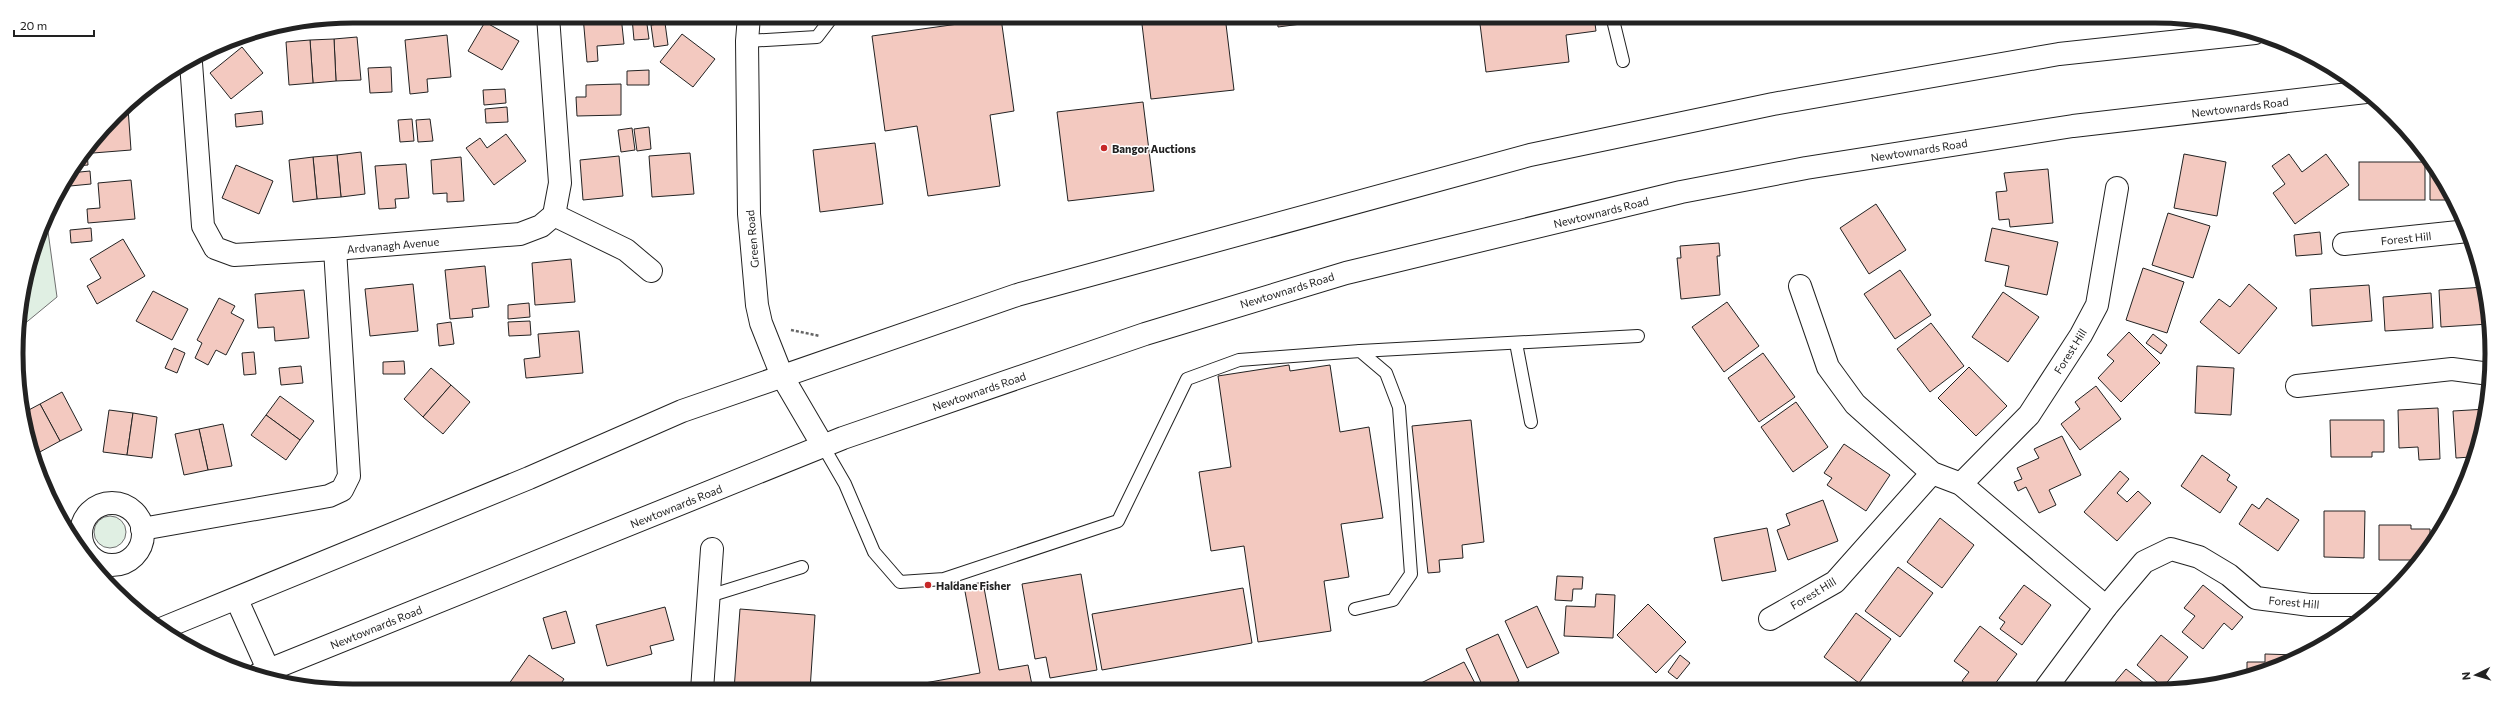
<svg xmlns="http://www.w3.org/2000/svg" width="2508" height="707" font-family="Commissioner,sans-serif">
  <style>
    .green { fill: #e0efe3; stroke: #6f6f6f }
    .building { fill: #f3c9c0; stroke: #222 }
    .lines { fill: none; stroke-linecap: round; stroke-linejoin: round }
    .lane-casing { stroke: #222; stroke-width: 14 }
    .street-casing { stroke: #222; stroke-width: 24 }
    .secondary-casing { stroke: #222; stroke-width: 24 }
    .highway-casing { stroke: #222; stroke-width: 24 }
    .path { stroke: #646464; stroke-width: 2.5; stroke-dasharray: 3 2; stroke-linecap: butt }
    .lane { stroke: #fff; stroke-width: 12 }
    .street { stroke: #fff; stroke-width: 22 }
    .secondary { stroke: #fff; stroke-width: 22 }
    .highway { stroke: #fff; stroke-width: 22 }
    .poi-dot { fill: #c62828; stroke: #fff; stroke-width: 1.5 }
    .labels { text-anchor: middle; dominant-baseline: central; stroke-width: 3; stroke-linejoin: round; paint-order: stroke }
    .street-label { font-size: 11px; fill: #222; stroke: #fff }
    .poi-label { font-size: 11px; font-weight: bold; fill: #222; stroke: #fff; text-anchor: start }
    .rim { fill: none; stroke: #222; stroke-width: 5 }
  </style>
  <rect width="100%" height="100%" fill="#fff"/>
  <!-- green -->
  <g class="green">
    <polygon points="46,217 57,297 17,330 28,266"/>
    <circle cx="110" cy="532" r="16"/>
  </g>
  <!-- building -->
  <g class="building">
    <polygon points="583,16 621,16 624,44 597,46 598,61 587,62"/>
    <polygon points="1141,16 1225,16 1234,90 1151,99"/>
    <polygon points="1277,16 1355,16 1355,17 1278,27"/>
    <polygon points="1479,16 1594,16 1596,31 1566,35 1569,62 1486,72"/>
    <polygon points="646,17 649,39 634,40 632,18"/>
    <polygon points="1001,18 1014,111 990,115 1000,186 928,196 917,126 885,131 872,36"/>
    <polygon points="485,22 519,41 502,70 468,51"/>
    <polygon points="665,23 668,45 654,47 651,25"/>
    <polygon points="682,34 715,59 693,87 660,62"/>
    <polygon points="447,35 451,77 427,79 428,92 410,94 405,40"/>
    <polygon points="357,37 361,80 336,81 334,39"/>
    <polygon points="334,39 336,81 313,83 310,40"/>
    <polygon points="310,40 313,83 289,85 286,42"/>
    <polygon points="242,47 263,73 231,99 210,73"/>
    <polygon points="391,67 392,92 370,93 368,68"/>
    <polygon points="649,70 649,85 627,85 627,71"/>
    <polygon points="621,84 621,115 577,116 576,97 586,97 586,85"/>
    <polygon points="505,89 506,103 484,105 483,90"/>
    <polygon points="1143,102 1154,191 1068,201 1057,112"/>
    <polygon points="507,107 508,122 486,123 485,109"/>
    <polygon points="128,108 131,150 93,153 92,141 123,109"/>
    <polygon points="262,111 263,124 236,127 235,114"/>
    <polygon points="412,119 414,141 400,142 398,120"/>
    <polygon points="430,119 433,141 418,142 416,120"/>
    <polygon points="649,127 651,149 637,151 634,129"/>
    <polygon points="632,128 635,150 621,152 618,130"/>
    <polygon points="506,134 526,161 494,185 466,148 480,138 487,148"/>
    <polygon points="875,143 883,204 820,212 813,150"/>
    <polygon points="83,152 87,152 88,165 74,166"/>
    <polygon points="361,152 365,194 341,197 337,155"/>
    <polygon points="690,153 694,194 652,197 649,156"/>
    <polygon points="2184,154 2226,162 2217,216 2174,208"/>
    <polygon points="2289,154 2302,172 2326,154 2349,185 2295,224 2273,193 2285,184 2272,166"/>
    <polygon points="337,155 341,197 317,199 313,157"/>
    <polygon points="619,156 623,196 583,200 580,160"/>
    <polygon points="313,157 317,199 293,202 289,160"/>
    <polygon points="461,157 464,201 447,202 447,193 433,194 431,160"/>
    <rect x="2359" y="162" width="66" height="38"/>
    <polygon points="2430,162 2435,166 2453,200 2430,200"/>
    <polygon points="406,164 409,198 395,199 396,208 379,209 375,166"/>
    <polygon points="236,165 273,181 259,214 222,198"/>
    <polygon points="2048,169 2053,223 2010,227 2009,219 1999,220 1996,192 2007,191 2004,173"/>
    <polygon points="90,171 91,184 70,186 70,173"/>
    <polygon points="131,180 135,219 88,223 87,209 100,208 98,183"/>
    <polygon points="1876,204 1906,250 1869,274 1840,228"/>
    <polygon points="2168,213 2210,226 2193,278 2152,265"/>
    <polygon points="91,228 92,241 71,243 70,230"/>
    <polygon points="1992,228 2058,242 2047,295 2005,286 2009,266 1985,261"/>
    <polygon points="2320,232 2322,254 2296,256 2294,235"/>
    <polygon points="123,239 145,276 97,304 87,286 101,278 90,259"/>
    <polygon points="1719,243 1720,256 1717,256 1720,295 1681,299 1677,258 1681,258 1680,246"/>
    <polygon points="571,259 575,302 535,305 532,263"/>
    <polygon points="485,266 489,307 472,309 473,317 450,319 445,270"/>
    <polygon points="2143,268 2184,282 2167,333 2126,320"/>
    <polygon points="1900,270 1931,315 1895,339 1864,294"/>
    <polygon points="413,284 418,331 370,336 365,289"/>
    <polygon points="2249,284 2277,308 2239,354 2200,322 2219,299 2230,307"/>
    <polygon points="2369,285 2372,321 2312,326 2310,289"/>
    <polygon points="2485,287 2489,324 2441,327 2439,290"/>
    <polygon points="304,290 309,338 275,341 274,327 258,328 255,294"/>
    <polygon points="153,291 188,309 172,340 136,321"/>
    <polygon points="2003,292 2039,317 2008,362 1972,337"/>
    <polygon points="2431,293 2433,328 2385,331 2383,297"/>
    <polygon points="219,298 235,306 231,313 244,320 226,355 216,350 208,365 195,358 202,343 197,340"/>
    <polygon points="1727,302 1759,346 1724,372 1692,327"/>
    <polygon points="529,303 530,317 508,319 508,305"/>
    <polygon points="530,321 531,335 509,336 508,322"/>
    <polygon points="451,322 454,344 439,346 437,324"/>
    <polygon points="1931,323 1964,366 1930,392 1897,349"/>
    <polygon points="579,331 583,373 526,378 524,359 540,357 538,334"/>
    <polygon points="2129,332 2160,363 2121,402 2098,378 2114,361 2107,355"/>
    <polygon points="2153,334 2167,345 2161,354 2146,343"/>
    <polygon points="174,348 185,353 177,373 165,368"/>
    <polygon points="254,352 256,374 244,375 242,353"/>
    <polygon points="1763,353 1795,397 1759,422 1728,378"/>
    <polygon points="404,361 405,374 383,374 383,362"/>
    <polygon points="1289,365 1290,371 1330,365 1340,432 1369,427 1383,518 1341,524 1349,577 1324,581 1331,631 1258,642 1244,546 1211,551 1199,472 1231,467 1218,376"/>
    <polygon points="301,366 303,383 281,385 279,368"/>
    <polygon points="2197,366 2234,368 2231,415 2195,413"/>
    <polygon points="1969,367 2007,406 1976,436 1938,398"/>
    <polygon points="431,368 451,385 423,417 404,399"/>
    <polygon points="451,385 470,402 443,434 423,417"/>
    <polygon points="2096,386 2121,419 2080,450 2061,424 2080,409 2075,402"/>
    <polygon points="62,392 82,430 60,441 40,404"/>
    <polygon points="280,396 314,421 300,440 266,415"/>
    <polygon points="1796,402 1828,447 1793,472 1761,427"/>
    <polygon points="40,404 60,441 38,453 26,429 25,412"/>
    <polygon points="2438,408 2440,459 2419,460 2418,447 2399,448 2398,410"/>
    <polygon points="2487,409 2486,419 2471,457 2456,458 2453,411"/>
    <polygon points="109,410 133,413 127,455 103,452"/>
    <polygon points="133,413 157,417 152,458 127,455"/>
    <polygon points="266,415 300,440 286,460 251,435"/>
    <polygon points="1471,420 1484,542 1462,545 1463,558 1439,560 1440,572 1428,573 1412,426"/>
    <polygon points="2330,420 2384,420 2384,452 2372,452 2372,457 2331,457"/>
    <polygon points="223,424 232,466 208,470 199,429"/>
    <polygon points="199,429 208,470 184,475 175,434"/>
    <polygon points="2062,436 2081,475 2049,490 2056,505 2039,513 2026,487 2018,491 2014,482 2022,479 2017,468 2039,458 2034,449"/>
    <polygon points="1844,444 1890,475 1866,511 1827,485 1832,478 1824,473"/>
    <polygon points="2202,455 2230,475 2227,480 2237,487 2220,513 2181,486"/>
    <polygon points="2120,471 2129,479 2117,493 2127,502 2138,491 2151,503 2117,541 2084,512"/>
    <polygon points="2267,498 2299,520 2278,551 2239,524 2252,504 2259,509"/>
    <polygon points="1823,500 1838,541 1788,560 1777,530 1790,525 1786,514"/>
    <polygon points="2324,511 2365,511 2364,558 2324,557"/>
    <polygon points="1940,518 1974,545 1942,588 1907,562"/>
    <polygon points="2379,525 2411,525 2411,529 2430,529 2430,543 2418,560 2379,560"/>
    <polygon points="1767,528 1776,571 1722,581 1714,538"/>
    <polygon points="1898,567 1933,593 1900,637 1865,611"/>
    <polygon points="1081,574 1097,670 1050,678 1046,657 1035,659 1022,584"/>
    <polygon points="1557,576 1583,577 1582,589 1573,589 1572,601 1555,600"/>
    <polygon points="983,582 999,670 1028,665 1033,690 909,690 908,686 980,673 964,586"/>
    <polygon points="2024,585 2051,605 2022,645 2000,629 2005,622 1999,618"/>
    <polygon points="2203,585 2243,617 2232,630 2224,623 2203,649 2182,632 2195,616 2184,608"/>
    <polygon points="1243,588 1252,643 1102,670 1092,614"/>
    <polygon points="1596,594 1615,595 1613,638 1564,636 1566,606 1595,607"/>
    <polygon points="1648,604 1686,642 1656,673 1617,635"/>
    <polygon points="1537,606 1559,653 1527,668 1505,621"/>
    <polygon points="665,607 674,640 650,646 652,654 607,666 596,625"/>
    <polygon points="740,609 815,615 810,690 734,690"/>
    <polygon points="566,611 575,643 552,649 543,618"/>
    <polygon points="1856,613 1891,639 1859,683 1824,657"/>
    <polygon points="1980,626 2017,654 1992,688 1972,688 1962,681 1969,672 1954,661"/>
    <polygon points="1498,634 1519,681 1503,689 1484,689 1466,649"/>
    <polygon points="2161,635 2188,657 2163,687 2137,665"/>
    <polygon points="2265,654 2296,655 2296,658 2247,673 2247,662 2265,662"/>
    <polygon points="529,655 564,679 556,691 504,691"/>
    <polygon points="1680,655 1690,663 1677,679 1668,672"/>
    <polygon points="2296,655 2306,655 2296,658"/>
    <polygon points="1464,662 1478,689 1425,689 1421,683"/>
    <polygon points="2126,669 2145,684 2142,688 2122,688 2115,682"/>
    <polygon points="1417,683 1420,689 1403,689"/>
  </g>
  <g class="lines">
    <defs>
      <g id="lane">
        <polyline points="1612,16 1623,61"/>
        <polyline points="747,41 817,37 833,16"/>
        <polyline points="1516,343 1531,422"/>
        <polyline points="1360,351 1638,336"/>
        <polyline points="823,446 845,484 874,552 900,582 944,579 1118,521 1187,379 1239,360 1360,351 1386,373 1399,407 1411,574 1393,600 1355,609"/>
        <polyline points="709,596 802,567"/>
      </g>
      <g id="street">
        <polyline points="191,63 203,226 215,248 234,255 335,249 520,234 541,226 554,215 560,183 548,16"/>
        <polyline points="554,215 626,250 651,271"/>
        <polyline points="2344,244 2468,231"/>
        <polyline points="1800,286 1828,367 1855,404 1932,473 1961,484 2106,607"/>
        <polyline points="2297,386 2452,369 2490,374"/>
        <polyline points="1961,484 2029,415 2081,335 2097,305 2117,188"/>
        <circle cx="112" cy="534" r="31"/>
        <polyline points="142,529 329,496 342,490 349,476 335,249"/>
        <polyline points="1770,619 1835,582 1932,473"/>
        <polyline points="2046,688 2106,607 2144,562 2171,549 2199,557 2229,575 2256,598 2310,605 2376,605"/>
        <polyline points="702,690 712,549"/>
      </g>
      <g id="secondary">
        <polyline points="749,16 747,41 749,214 757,305 761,323 782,376 823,446"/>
        <polyline points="237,600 272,678"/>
      </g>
      <g id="highway">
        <polyline points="161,629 529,478 682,411 1017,295 1530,155 1773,104 2059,54 2255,33"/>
        <polyline points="259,674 843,438 1145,334 1346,273 1681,192 1806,168 2073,126 2366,92"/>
      </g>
    </defs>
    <!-- lane casing -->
    <use href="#lane" class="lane-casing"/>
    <!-- street casing -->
    <use href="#street" class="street-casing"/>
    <!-- secondary casing -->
    <use href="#secondary" class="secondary-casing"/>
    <!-- highway casing -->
    <use href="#highway" class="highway-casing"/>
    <!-- path -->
    <polyline class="path" points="791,330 820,336"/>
    <!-- lane -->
    <use href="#lane" class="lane"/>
    <!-- street -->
    <use href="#street" class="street"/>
    <!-- secondary -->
    <use href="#secondary" class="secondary"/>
    <!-- highway -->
    <use href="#highway" class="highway"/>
  </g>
  <!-- markers -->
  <g class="poi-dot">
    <circle cx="1104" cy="148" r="4"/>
    <circle cx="928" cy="585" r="4"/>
  </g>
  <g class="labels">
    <!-- street labels -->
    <g class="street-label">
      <text transform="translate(2240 107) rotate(-7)">Newtownards Road</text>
      <text transform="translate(1919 150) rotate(-9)">Newtownards Road</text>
      <text transform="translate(1601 212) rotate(-14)">Newtownards Road</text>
      <text transform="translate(2406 238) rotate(-6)">Forest Hill</text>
      <text transform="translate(752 239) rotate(-95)">Green Road</text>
      <text transform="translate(393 245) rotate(-5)">Ardvanagh Avenue</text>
      <text transform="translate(1287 290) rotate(-17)">Newtownards Road</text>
      <text transform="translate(2070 351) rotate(-58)">Forest Hill</text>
      <text transform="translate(979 391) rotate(-19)">Newtownards Road</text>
      <text transform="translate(676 506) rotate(-22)">Newtownards Road</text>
      <text transform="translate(1813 593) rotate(-31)">Forest Hill</text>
      <text transform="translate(2294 602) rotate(5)">Forest Hill</text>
      <text transform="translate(376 627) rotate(-22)">Newtownards Road</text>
    </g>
    <!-- poi labels -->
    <g class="poi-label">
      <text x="1112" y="148">Bangor Auctions</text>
      <text x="936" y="585">Haldane Fisher</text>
    </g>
  </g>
  <!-- crop -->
  <path d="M0 0H2508V707H0ZM353 23H2155A330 330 0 0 1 2485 353V354A330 330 0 0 1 2155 684H353A330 330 0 0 1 23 354V353A330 330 0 0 1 353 23Z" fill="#fff" fill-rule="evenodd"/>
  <path class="rim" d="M353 23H2155A330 330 0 0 1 2485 353V354A330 330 0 0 1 2155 684H353A330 330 0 0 1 23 354V353A330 330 0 0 1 353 23Z"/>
  <!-- north arrow -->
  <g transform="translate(2476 675) rotate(265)" stroke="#ffffff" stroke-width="3" paint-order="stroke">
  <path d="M0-3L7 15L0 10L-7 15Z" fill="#222222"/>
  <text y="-6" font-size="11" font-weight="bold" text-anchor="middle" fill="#222222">N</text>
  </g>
  <!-- scale -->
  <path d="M14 30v6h80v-6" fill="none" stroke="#222222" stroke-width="2"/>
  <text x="20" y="30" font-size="12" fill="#222222" stroke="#ffffff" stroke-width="3" paint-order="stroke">20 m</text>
</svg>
